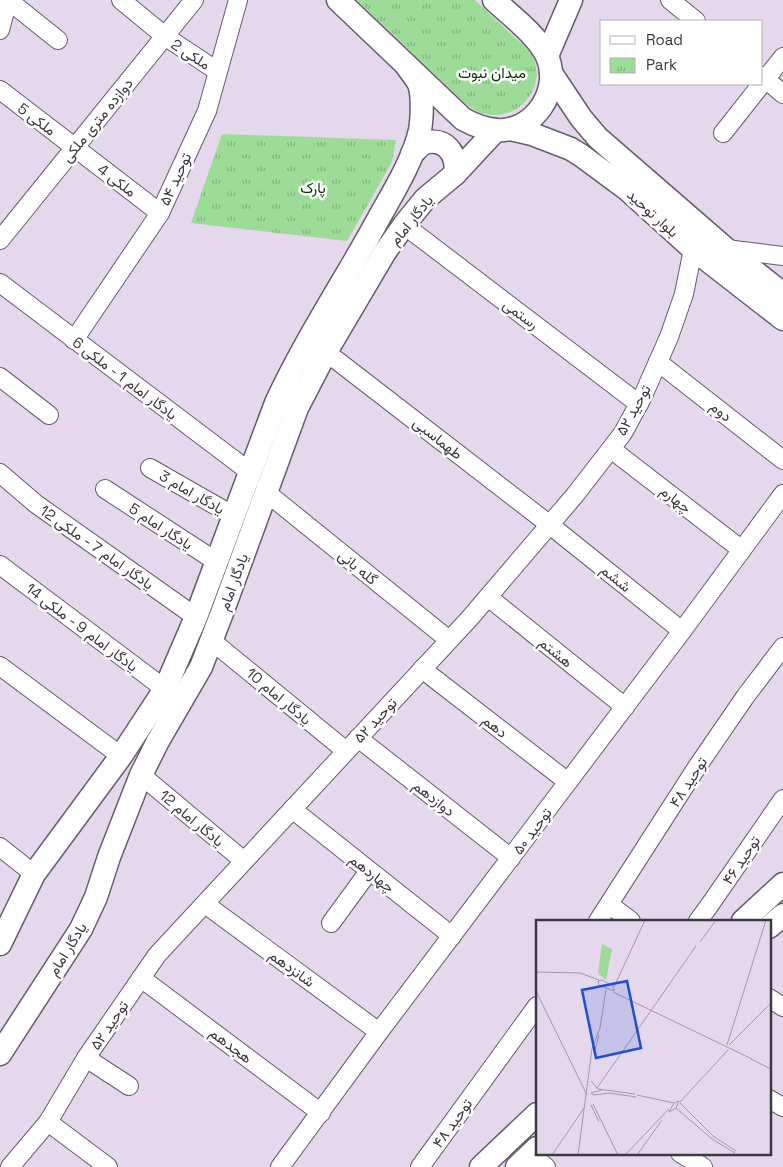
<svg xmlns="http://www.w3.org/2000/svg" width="783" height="1167" font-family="'Space Grotesk',Vazirmatn,sans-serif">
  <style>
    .park { fill: url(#park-tufts) }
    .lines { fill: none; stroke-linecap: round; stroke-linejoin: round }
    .minor-casing { stroke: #675c6c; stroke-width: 20 }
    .major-casing { stroke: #675c6c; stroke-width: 25 }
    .minor { stroke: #fff; stroke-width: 18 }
    .major { stroke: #fff; stroke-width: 22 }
    .labels { text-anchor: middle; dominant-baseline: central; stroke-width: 5; stroke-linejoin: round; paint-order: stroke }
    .street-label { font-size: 15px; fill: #3e3840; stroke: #fff }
    .park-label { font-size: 15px; fill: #043501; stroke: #fff }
    .inset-road { fill: none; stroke: #a398a7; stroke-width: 1 }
    .view { fill: #1d4ed8; fill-opacity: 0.15; stroke: #1d4ed8; stroke-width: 2.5 }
    .inset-edge { fill: none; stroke: #3e3840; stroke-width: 2.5 }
  </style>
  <defs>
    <pattern id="park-tufts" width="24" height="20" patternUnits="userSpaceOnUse" patternTransform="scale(1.25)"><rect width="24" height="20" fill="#9ddc96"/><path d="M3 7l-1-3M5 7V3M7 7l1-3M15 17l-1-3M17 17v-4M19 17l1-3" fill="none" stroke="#81b37c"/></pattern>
  </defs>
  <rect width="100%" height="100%" fill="#e6d8ec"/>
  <!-- park -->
  <g class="park">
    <path d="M 357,0 L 475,0 C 488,12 501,25 514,37 C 520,42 527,47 531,53 C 548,82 524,117 492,115 C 481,115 473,109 464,103 Z"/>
    <polygon points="222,134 395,140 396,140 392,162 347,241 191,223"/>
  </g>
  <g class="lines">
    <defs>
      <g id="minor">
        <polyline points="8,0 58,40"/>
        <polyline points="121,0 166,37 217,71"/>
        <polyline points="670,0 696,21"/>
        <polyline points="0,30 8,0"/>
        <polyline points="762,76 783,94"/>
        <polyline points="0,90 160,213"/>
        <polyline points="723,133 783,57"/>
        <polyline points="404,225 639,404"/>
        <polyline points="0,240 194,0"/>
        <polyline points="726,249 783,256"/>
        <polyline points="0,283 250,472"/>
        <polyline points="74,340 160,213 207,111 238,0"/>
        <polyline points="326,352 550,525 682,631"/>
        <polyline points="658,362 783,460"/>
        <polyline points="0,377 49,415"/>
        <polyline points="611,449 742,550"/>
        <polyline points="150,468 234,516"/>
        <polyline points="0,473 36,504 196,617"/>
        <polyline points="105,489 217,562"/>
        <polyline points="267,493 449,640"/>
        <polyline points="0,565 165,689"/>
        <polyline points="488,597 625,707"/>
        <polyline points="212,641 346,751"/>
        <polyline points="0,666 121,756"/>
        <polyline points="422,669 568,782"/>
        <polyline points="358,738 511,858"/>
        <polyline points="141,775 244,861"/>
        <polyline points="292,809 452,936"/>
        <polyline points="0,847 34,874"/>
        <polyline points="205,904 379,1032"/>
        <polyline points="610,905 631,921"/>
        <polyline points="598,921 697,767 745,697 783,647"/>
        <polyline points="698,921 709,906 783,799"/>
        <polyline points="331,923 369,871"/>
        <polyline points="141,978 321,1113"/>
        <polyline points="769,998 783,1007"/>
        <polyline points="86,1058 129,1086"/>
        <polyline points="769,1099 783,1107"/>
        <polyline points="48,1122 108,1167"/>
        <polyline points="680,1153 703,1167"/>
        <polyline points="531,1154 546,1167"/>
        <polyline points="10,1167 48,1122 86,1058 157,955 469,619 575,495 623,433 642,398 669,337 684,294 693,249"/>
        <polyline points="280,1167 379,1032 682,631 783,494"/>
        <polyline points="420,1167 537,1006"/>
      </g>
      <g id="major">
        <path d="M 338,0 L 463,119 C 474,125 483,129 496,130 C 534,133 562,90 547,56 C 537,35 511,16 494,0"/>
        <polyline points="547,56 571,0"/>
        <polyline points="551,73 581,118 598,138 726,249 783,294"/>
        <polyline points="510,129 532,134 571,149 582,156 628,190 693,249 783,319"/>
        <path d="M 412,154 C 417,149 421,143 428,142 C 448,139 458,157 455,174"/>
        <polyline points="743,921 783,884"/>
        <polyline points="769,927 783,915"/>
        <path d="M 0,944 L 34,874 L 121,756 L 165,689 L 196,617 L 276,403 C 306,338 346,279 380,216 C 394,191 414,158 420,130 C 422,119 423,94 419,84 C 416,78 410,71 406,65"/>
        <polyline points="0,1054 81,929 96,897 109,857 141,775 158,741 201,667 222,613 297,408 326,352 385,252 404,225 425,199 455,174 496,130"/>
        <polyline points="481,1167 537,1114"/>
        <polyline points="517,1167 537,1148"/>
      </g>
    </defs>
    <!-- minor casing -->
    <use href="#minor" class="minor-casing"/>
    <!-- major casing -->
    <use href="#major" class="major-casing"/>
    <!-- minor -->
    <use href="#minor" class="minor"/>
    <!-- major -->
    <use href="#major" class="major"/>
  </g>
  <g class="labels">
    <!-- street labels -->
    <g class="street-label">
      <text transform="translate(191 54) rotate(33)">ملکی 2</text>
      <text transform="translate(37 119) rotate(37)">ملکی 5</text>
      <text transform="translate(97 120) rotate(-51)">دوازده متری ملکی</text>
      <text transform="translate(175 179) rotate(-65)">توحید ۵۴</text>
      <text transform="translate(117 180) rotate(37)">ملکی 4</text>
      <text transform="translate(653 213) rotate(42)">بلوار توحید</text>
      <text transform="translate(411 220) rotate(-51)">یادگار امام</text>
      <text transform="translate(521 314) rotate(37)">رستمی</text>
      <text transform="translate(125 378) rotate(37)">یادگار امام 1 - ملکی 6</text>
      <text transform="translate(633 410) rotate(-61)">توحید ۵۲</text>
      <text transform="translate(721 411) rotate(38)">دوم</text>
      <text transform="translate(438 438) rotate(38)">طهماسبی</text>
      <text transform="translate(192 492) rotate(30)">یادگار امام 3</text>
      <text transform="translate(676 499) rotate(38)">چهارم</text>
      <text transform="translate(161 526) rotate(33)">یادگار امام 5</text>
      <text transform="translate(97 547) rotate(35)">یادگار امام 7 - ملکی 12</text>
      <text transform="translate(358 567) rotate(39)">گله بانی</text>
      <text transform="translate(616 578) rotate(39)">ششم</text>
      <text transform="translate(233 582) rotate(-70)">یادگار امام</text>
      <text transform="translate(82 627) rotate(37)">یادگار امام 9 - ملکی 14</text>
      <text transform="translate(556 652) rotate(39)">هشتم</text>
      <text transform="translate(279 696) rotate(40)">یادگار امام 10</text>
      <text transform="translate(375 720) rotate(-47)">توحید ۵۲</text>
      <text transform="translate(495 726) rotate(38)">دهم</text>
      <text transform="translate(688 782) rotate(-57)">توحید ۴۸</text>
      <text transform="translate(434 798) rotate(38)">دوازدهم</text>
      <text transform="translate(192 818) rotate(40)">یادگار امام 12</text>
      <text transform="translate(532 831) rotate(-53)">توحید ۵۰</text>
      <text transform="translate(741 860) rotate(-56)">توحید ۴۶</text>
      <text transform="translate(372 873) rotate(38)">چهاردهم</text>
      <text transform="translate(67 949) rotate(-58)">یادگار امام</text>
      <text transform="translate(292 968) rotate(36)">شانزدهم</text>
      <text transform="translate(109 1025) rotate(-56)">توحید ۵۲</text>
      <text transform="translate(231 1045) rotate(37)">هجدهم</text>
      <text transform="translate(452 1123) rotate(-54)">توحید ۴۸</text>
    </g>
    <!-- park labels -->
    <g class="park-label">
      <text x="492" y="72">میدان نبوت</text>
      <text x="313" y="187">پارک</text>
    </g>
  </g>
  <!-- overview -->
  <g transform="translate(536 920)">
    <rect width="235" height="235" fill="#e6d8ec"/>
    <path d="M 66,24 L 76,29 L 70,60 L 62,53 Z" fill="#9ddc96"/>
    <path class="inset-road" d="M 164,22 L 180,0M 0,52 L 44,53 L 63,60M 66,60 L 77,66 L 78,71 L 63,65 L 62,61 ZM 78,67 L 109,0M 0,71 L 51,175M 77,72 L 216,139M 191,125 L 230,0M 193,125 L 235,83M 58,134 L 63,115M 215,139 L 235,149M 55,161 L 62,169 L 99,174M 61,168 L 160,26M 58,175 L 73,173 L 100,177M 58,175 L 55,173 L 66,170M 101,175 L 138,183M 143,181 L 140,188 L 133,192 L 138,183 ZM 144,182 L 192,130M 144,183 L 177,216 L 200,231M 57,184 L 82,235M 55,185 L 63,202M 140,188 L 176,219 L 199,233M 16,235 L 48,188M 42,235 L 56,129 L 64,108 L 70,69M 89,235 L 133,189M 101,235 L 126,200"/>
    <path class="view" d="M 91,61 L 105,128 L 60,138 L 46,70 Z"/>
    <rect width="235" height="235" class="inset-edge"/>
  </g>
  <!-- legend -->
  <rect x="600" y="20" width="162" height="65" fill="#ffffff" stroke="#b2afb3"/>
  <rect x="610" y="36" width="25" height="8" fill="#ffffff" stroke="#b2afb3"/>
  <text x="646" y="45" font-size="15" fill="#3e3840">Road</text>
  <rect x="610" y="58" width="25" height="15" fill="url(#park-tufts)" stroke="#b2afb3"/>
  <text x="646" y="70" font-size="15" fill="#3e3840">Park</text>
</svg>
